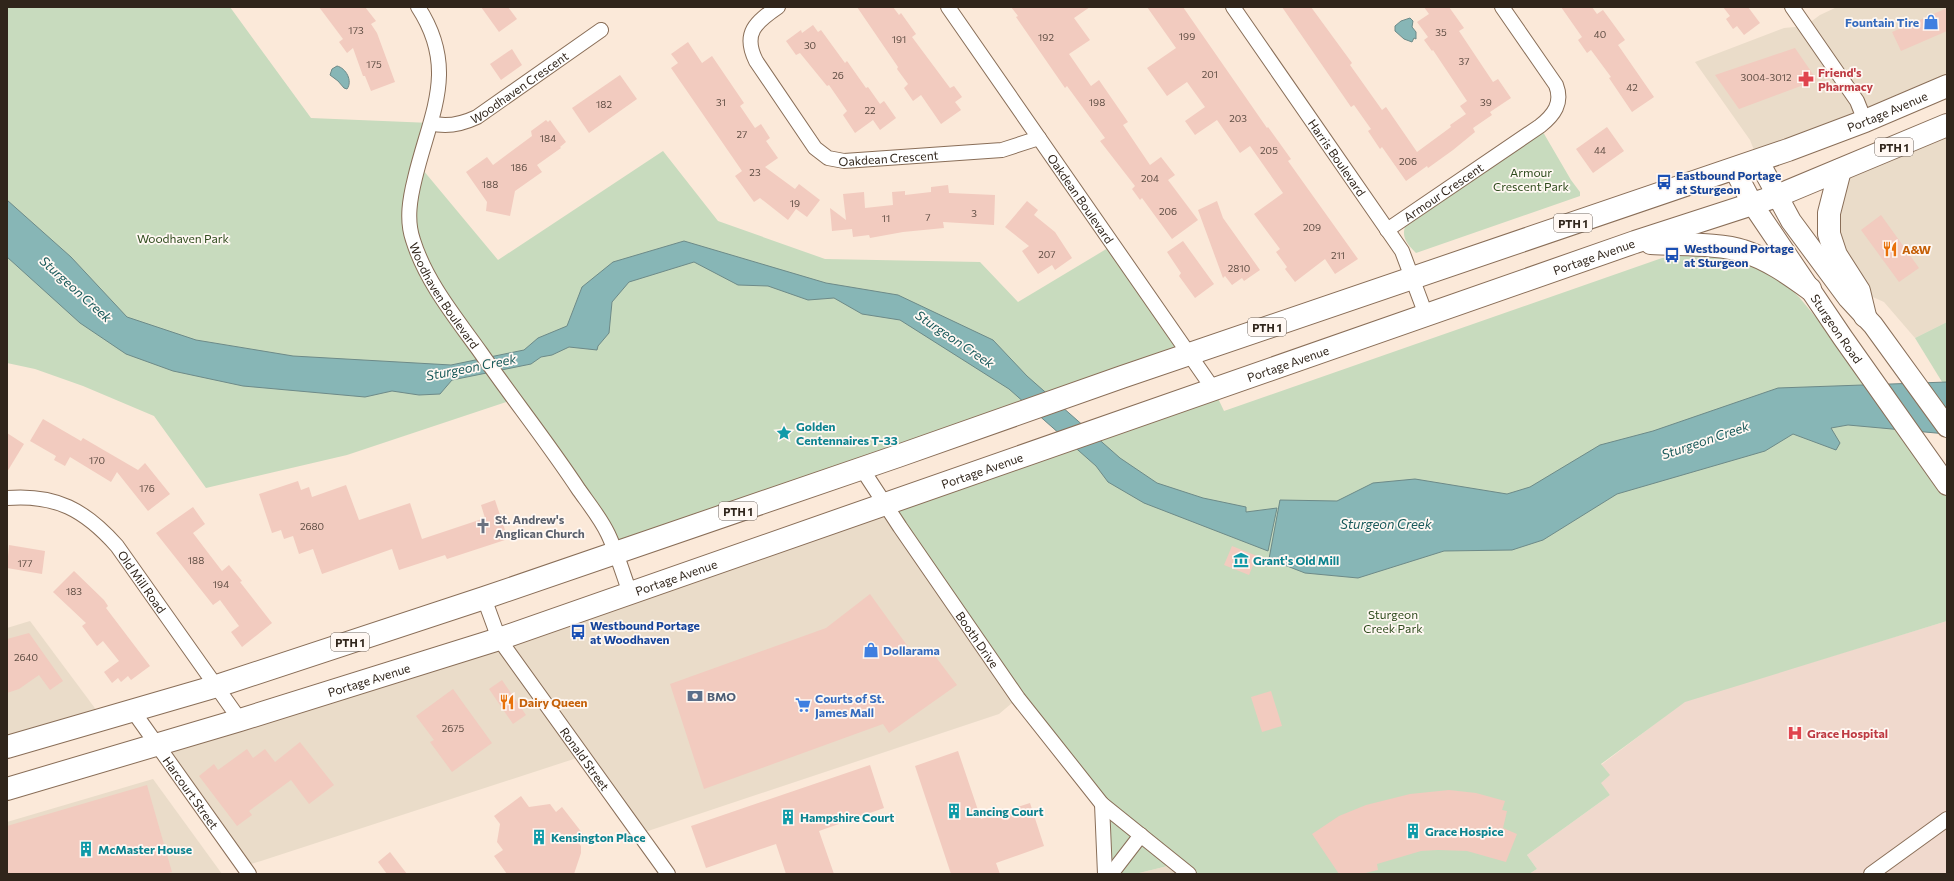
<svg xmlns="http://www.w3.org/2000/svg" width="1954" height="881" font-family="Commissioner,sans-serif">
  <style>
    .commercial { fill: #eadcc9 }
    .medical { fill: #f0d9cd }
    .green { fill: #c8dbbe }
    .water { fill: #87b6b6; stroke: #6d8a88 }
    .building { fill: #f2cbbf }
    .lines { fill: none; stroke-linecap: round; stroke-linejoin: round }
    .minor-casing { stroke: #896e58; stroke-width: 16 }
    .secondary-casing { stroke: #896e58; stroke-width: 22 }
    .trunk-casing { stroke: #896e58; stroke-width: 24 }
    .minor { stroke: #fff; stroke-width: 14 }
    .secondary { stroke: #fff; stroke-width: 20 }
    .trunk { stroke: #fff; stroke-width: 22 }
    .labels { text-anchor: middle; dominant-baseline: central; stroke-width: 3.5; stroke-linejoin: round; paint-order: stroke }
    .number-label { font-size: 10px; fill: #604e44 }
    .shield { fill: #fff8f3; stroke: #6e645c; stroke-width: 1 }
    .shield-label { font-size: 11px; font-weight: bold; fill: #30251b }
    .shop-label { font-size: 12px; font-weight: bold; fill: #366cbe; stroke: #fff8f3; text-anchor: start }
    .health-label { font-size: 12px; font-weight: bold; fill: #be3a42; stroke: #fff8f3; text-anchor: start }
    .street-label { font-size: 12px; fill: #30251b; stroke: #fff8f3 }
    .park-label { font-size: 12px; fill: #2f4b1d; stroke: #fff8f3 }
    .transit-label { font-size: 12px; font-weight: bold; fill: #164399; stroke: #fff8f3; text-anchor: start }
    .food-label { font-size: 12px; font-weight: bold; fill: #c56008; stroke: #fff8f3; text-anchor: start }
    .culture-label { font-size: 12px; font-weight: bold; fill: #0d838f; stroke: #fff8f3; text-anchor: start }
    .worship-label { font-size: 12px; font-weight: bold; fill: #5b616d; stroke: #fff8f3; text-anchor: start }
    .service-label { font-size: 12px; font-weight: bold; fill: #4e5e75; stroke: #fff8f3; text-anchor: start }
    .water-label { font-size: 13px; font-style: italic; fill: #18595a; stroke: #fff8f3 }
  </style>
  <rect width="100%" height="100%" fill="#fbe9d9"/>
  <!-- commercial -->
  <g class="commercial">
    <polygon points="1837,7 1947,7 1947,86 1758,160 1750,140 1695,62 1784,28 1805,26 1820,15"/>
    <polygon points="1947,125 1947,322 1915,338 1884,302 1859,291 1836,255 1840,170"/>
    <polygon points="885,504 1018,698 999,714 639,834 583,756 261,861 243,866 157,745"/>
    <polygon points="30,621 103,719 7,747 7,628"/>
    <polygon points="153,779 222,874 7,874 7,822"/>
    <polygon points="1176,864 1189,874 1135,874"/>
  </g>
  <!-- medical -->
  <polygon class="medical" points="1947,621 1947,874 1529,874 1537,869 1527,855 1610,795 1600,783 1601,765 1685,701"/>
  <!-- green -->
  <g class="green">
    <polygon points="7,7 230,7 311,118 431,123 418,164 498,260 663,151 718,221 825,259 980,262 1018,302 1113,245 1188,355 615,553 515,399 347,455 206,488 154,416 83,386 35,369 7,363"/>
    <path d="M 1543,132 L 1571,180 L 1580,192 L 1580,196 L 1416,253 C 1409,246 1401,238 1405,227 Z"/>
    <polygon points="1690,255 1726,256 1777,276 1799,297 1828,332 1947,485 1947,621 1685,702 1601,764 1610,775 1601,783 1610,795 1527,855 1537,869 1529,874 1189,874 1176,864 1135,874 1105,874 1102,804 885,504 1214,390 1224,411 1662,258"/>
    <polygon points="1947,322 1947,390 1915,338"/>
  </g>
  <!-- water -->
  <g class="water">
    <polygon points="1410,18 1413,21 1412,27 1416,32 1416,39 1414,38 1412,42 1404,39 1395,31 1395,26 1401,21"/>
    <path d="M 337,66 C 346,68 353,81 347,89 L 344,88 L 338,81 L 330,75 L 332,69 Z"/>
    <polygon points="7,200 71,257 127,317 196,340 293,356 451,365 524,350 538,338 567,326 582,287 613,262 684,241 826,283 898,295 993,340 1027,376 1120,458 1157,483 1203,498 1246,507 1246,512 1277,508 1268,551 1144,503 1108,482 1096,466 1009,389 900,320 862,314 834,298 808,300 768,286 738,285 694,262 629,282 612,302 609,333 598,346 597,350 569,347 552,355 541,357 531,364 452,380 440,394 419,395 392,391 365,397 243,386 173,371 126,354 80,323 7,257"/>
    <polygon points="1947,382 1947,434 1848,425 1831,428 1840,443 1836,450 1793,434 1765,451 1617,494 1543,540 1512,550 1444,551 1358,578 1305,573 1269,559 1280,500 1337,501 1373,483 1415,479 1507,494 1530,487 1600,445 1653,431 1778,388"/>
  </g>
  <!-- building -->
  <g class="building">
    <polygon points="319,7 365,7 376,21 371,24 377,33 395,82 371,91 365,76 363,76 353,48 347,53 339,42 343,39"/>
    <polygon points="481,7 508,7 517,19 499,32"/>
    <polygon points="857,7 893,7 899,15 901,13 916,34 912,37 950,88 954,86 962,97 955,102 961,110 941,124 921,95 913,101 904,88 908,84 897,69 898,67"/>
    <polygon points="1011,7 1090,7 1074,18 1090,40 1069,54 1091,86 1099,80 1128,122 1123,125 1150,165 1161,157 1175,175 1168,180 1198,220 1172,239 1142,198 1140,200 1132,189 1135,186 1100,141 1105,138 1067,86 1065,88 1016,17 1018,16"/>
    <polygon points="1147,7 1183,7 1267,128 1268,127 1291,159 1288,161 1358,259 1335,274 1325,259 1295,282 1285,269 1287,267 1276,252 1280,249 1254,214 1283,193 1250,146 1240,153 1217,120 1195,135 1185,121 1205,107 1187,82 1167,96 1147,68 1176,48"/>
    <polygon points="1282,7 1311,7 1352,63 1350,65 1382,110 1386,107 1417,152 1451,127 1450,125 1466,114 1460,106 1467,101 1433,50 1432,51 1424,40 1428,37 1417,22 1429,14 1424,7 1449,7 1464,28 1459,31 1493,82 1498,79 1511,98 1490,112 1492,115 1473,128 1475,132 1453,150 1428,168 1427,166 1406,181 1382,147 1380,149 1368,131 1371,129 1354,105 1351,107"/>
    <polygon points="1561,7 1592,7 1597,14 1603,10 1625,40 1618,45 1654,97 1632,112 1609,78 1611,77 1591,50 1587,53 1578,40 1582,37"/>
    <polygon points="1723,7 1748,7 1760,23 1744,35 1737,26 1733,29 1726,19 1730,16"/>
    <polygon points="1947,8 1947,31 1901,51 1892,32"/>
    <polygon points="813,25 818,32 821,30 845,63 847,61 866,88 868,87 880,104 884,101 896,118 880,130 873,120 855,133 843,115 847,111 829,85 827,86 800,53 796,55 786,41 801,30 802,33"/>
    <polygon points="688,42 702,63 712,56 744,103 740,106 755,128 761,124 770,138 766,141 778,158 765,167 795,189 799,184 820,200 807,217 796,209 788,220 760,198 754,202 735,176 742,171 671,68 678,63 671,54"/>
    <polygon points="1795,48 1817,80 1739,109 1715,75"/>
    <polygon points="512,49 522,65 501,80 490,64"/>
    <polygon points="620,75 637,99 589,133 572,108"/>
    <polygon points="546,120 548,122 550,120 566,142 560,147 561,148 537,165 542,172 515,191 510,216 486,211 487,202 466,172 487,157 493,165 532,136 531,131"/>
    <polygon points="1607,127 1624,151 1593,173 1576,149"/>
    <polygon points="948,185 949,193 995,195 994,225 943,222 944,228 903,232 870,238 869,235 853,237 852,229 832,231 830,208 846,220 843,194 864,192 865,208 893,205 892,192 905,191 905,195 931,192 931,187"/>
    <polygon points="1027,201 1038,210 1034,215 1055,232 1072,258 1055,270 1052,265 1038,274 1022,251 1029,246 1005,227"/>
    <polygon points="1217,201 1223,218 1260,270 1244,281 1242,278 1232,285 1225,276 1223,278 1198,210"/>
    <polygon points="1881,215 1919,268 1899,282 1861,230"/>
    <polygon points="1183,241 1214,284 1195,298 1179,276 1181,273 1167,252"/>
    <polygon points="43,419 81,441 83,438 138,470 145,463 170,494 148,511 117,472 111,482 70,457 65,466 54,460 56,456 30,441"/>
    <polygon points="7,433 24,444 7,472"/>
    <polygon points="298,481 301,490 309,487 312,497 346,485 359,520 410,503 422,539 485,518 481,505 495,500 508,539 447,559 445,555 399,570 392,549 322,574 313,549 299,554 293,536 284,539 281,530 272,533 259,494"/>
    <polygon points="193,507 205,524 193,533 222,571 229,565 242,581 240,582 272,623 242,647 231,632 239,626 220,600 213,605 156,533"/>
    <polygon points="9,545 45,551 42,574 7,568"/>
    <polygon points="1232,546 1257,556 1249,575 1224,565"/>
    <polygon points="74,571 104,600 108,606 106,608 150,666 131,680 128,676 121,682 118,678 112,683 104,672 119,661 103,641 97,646 82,626 86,623 53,592"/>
    <polygon points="870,594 914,655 929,648 957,685 889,733 883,724 704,789 670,684 826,628"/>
    <polygon points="29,633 63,681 50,690 39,675 19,689 7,693 7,639"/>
    <polygon points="502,680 526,715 513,724 489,689"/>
    <polygon points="453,689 492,743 452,772 430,742 434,740 416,716"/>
    <polygon points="1271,691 1282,726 1262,732 1251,697"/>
    <polygon points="300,742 334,785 309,804 291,780 249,811 252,815 237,826 199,776 214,764 218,770 247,749 253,758 265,749 275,762"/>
    <polygon points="958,751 981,819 1030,803 1044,846 996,863 1000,874 951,874 915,766"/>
    <polygon points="870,765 884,808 819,831 834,874 786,874 776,844 706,868 691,826"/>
    <polygon points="147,785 172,872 164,874 7,874 7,826"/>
    <polygon points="1449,790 1476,793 1505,801 1502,810 1507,811 1503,828 1517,834 1506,862 1467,851 1438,850 1421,851 1377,864 1378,870 1361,874 1339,874 1312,834 1339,816 1366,805 1410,794"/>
    <polygon points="521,796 529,807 550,804 556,812 562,807 583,834 576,840 581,846 581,853 574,874 507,874 494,856 503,850 497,842 500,824 494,816"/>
    <polygon points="390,852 407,874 387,874 378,862"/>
  </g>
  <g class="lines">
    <defs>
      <g id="minor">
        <path id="s1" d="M 418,7 C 459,70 430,114 415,178 C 410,198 406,220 413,240 C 426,282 456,318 481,353 C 513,399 548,443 579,490 C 589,504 601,519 608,534 C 617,553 623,574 630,593"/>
        <path id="s2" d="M 778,7 C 756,22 742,33 756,61 L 815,148 L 828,158 L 844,161 L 1002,150 L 1039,138"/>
        <path id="s3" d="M 948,7 L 1214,390"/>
        <path id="s4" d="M 1233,7 L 1402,251 L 1426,315"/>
        <polyline points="1792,7 1857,101 1865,121"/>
        <path id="s5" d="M 431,123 C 447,128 462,124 477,117 L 601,30"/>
        <path id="s6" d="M 1387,230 L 1540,126 C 1554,115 1563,103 1556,85 L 1502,7"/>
        <path id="s7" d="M 862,469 L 900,527 L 1018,698 L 1102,804 L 1189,874"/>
        <path id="s8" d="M 7,498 C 56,494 85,510 117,546 L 240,720"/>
        <path id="s9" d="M 484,598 L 499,639 L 668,874"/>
        <path id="s10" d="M 133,711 L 249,874"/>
        <polyline points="1102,804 1105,874"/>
        <polyline points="1111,874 1141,835"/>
        <polyline points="1871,874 1947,819"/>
      </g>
      <g id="secondary">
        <polyline points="1758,160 1791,221 1848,298 1873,325 1947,427"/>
        <path id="s11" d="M 1734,169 L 1753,205 L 1843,338 L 1947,485"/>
      </g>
      <g id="trunk">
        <polyline points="1840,170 1829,213 1829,234 1836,255 1859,291 1865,316"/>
        <path d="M 1651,243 C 1676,245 1720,243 1743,251 C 1768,259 1788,273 1810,289"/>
        <path id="s12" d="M 7,747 L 217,686 L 484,598 L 898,456 L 1122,377 L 1788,150 L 1865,121 L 1947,86"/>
        <path id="s13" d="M 7,789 L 240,720 L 499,639 L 1635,242 L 1777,196 L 1947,125"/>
      </g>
    </defs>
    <!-- minor casing -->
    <use href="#minor" class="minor-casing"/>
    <!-- secondary casing -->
    <use href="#secondary" class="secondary-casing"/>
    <!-- trunk casing -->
    <use href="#trunk" class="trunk-casing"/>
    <!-- minor -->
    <use href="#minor" class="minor"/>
    <!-- secondary -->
    <use href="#secondary" class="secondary"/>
    <!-- trunk -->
    <use href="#trunk" class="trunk"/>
  </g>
  <!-- icons -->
  <defs>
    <symbol id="shop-bare" viewBox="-9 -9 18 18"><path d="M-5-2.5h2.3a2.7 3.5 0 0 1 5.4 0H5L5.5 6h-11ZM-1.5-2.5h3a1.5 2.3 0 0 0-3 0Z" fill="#3f7fe0" stroke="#fff8f3" stroke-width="2.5" paint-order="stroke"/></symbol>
    <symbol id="pharmacy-bare" viewBox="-9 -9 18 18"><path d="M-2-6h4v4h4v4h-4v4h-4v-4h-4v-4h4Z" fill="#e0444e" stroke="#fff8f3" stroke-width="2.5" paint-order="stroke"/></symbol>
    <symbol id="bus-bare" viewBox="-9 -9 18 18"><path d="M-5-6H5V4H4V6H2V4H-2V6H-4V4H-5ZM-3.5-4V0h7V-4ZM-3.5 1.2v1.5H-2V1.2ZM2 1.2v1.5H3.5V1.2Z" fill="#1a4fb4" stroke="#fff8f3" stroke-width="2.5" paint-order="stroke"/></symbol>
    <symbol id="restaurant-bare" viewBox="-9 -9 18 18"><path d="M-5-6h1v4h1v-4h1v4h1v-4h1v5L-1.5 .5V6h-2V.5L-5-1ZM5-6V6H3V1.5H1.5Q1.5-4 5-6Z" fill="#e8710a" stroke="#fff8f3" stroke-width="2.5" paint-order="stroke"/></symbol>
    <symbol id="sight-bare" viewBox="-9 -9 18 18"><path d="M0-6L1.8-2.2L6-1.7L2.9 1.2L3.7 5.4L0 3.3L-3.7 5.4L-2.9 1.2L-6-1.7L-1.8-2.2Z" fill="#0f9aa8" stroke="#fff8f3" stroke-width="2.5" paint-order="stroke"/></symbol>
    <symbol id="church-bare" viewBox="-9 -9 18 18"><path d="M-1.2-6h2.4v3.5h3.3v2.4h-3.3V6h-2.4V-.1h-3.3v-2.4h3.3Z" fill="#6b7280" stroke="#fff8f3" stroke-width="2.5" paint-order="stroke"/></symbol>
    <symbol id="museum-bare" viewBox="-9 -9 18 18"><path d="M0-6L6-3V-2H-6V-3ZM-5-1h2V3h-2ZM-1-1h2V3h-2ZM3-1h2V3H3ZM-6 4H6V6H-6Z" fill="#0f9aa8" stroke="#fff8f3" stroke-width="2.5" paint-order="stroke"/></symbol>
    <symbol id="bank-bare" viewBox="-9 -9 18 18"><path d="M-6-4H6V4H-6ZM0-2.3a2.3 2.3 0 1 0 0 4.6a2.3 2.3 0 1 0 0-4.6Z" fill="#5c6f8a" stroke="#fff8f3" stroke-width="2.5" paint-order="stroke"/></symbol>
    <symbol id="supermarket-bare" viewBox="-9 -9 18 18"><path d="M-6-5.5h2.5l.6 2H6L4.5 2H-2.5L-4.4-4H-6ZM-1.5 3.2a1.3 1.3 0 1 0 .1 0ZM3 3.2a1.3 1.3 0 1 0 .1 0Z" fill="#3f7fe0" stroke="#fff8f3" stroke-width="2.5" paint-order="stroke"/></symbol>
    <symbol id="hospital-bare" viewBox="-9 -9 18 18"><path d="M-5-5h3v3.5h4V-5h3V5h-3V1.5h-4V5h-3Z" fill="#e0444e" stroke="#fff8f3" stroke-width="2.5" paint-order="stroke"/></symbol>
    <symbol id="building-bare" viewBox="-9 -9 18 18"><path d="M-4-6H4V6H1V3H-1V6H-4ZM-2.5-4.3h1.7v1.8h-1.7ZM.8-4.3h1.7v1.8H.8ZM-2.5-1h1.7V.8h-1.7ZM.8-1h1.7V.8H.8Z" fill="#0f9aa8" stroke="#fff8f3" stroke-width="2.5" paint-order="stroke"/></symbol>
  </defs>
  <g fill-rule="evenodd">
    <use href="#shop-bare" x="1920" y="11" width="22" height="22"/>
    <use href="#pharmacy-bare" x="1795" y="68" width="22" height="22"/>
    <use href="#bus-bare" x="1653" y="171" width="22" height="22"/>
    <use href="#restaurant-bare" x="1879" y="238" width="22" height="22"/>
    <use href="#bus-bare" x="1661" y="244" width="22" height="22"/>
    <use href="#sight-bare" x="773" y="422" width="22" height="22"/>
    <use href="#church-bare" x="472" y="515" width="22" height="22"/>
    <use href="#museum-bare" x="1230" y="549" width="22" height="22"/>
    <use href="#bus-bare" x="567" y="621" width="22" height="22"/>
    <use href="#shop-bare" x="860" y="639" width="22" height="22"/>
    <use href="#bank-bare" x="684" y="685" width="22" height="22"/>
    <use href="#restaurant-bare" x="496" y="691" width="22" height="22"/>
    <use href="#supermarket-bare" x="792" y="694" width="22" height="22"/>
    <use href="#hospital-bare" x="1784" y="722" width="22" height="22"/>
    <use href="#building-bare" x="943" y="800" width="22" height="22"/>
    <use href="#building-bare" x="777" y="806" width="22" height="22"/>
    <use href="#building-bare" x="1402" y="820" width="22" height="22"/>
    <use href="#building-bare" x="528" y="826" width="22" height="22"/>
    <use href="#building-bare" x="75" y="838" width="22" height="22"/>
  </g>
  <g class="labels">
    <!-- number labels -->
    <g class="number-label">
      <text x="356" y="30">173</text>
      <text x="1441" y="32">35</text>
      <text x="1600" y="34">40</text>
      <text x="1187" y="36">199</text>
      <text x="1046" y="37">192</text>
      <text x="899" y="39">191</text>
      <text x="810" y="45">30</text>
      <text x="1464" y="61">37</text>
      <text x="374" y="64">175</text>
      <text x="1210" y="74">201</text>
      <text x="838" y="75">26</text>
      <text x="1766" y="77">3004-3012</text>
      <text x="1632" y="87">42</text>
      <text x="721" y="102">31</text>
      <text x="1097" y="102">198</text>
      <text x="1486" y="102">39</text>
      <text x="604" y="104">182</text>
      <text x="870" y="110">22</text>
      <text x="1238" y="118">203</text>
      <text x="742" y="134">27</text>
      <text x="548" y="138">184</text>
      <text x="1269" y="150">205</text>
      <text x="1600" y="150">44</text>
      <text x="1408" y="161">206</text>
      <text x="519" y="167">186</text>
      <text x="755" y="172">23</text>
      <text x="1150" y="178">204</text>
      <text x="490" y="184">188</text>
      <text x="795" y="203">19</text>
      <text x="1168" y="211">206</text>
      <text x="974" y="213">3</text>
      <text x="928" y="217">7</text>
      <text x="886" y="218">11</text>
      <text x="1312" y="227">209</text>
      <text x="1047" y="254">207</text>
      <text x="1338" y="255">211</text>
      <text x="1239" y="268">2810</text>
      <text x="97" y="460">170</text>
      <text x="147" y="488">176</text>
      <text x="312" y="526">2680</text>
      <text x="196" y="560">188</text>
      <text x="25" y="563">177</text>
      <text x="221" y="584">194</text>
      <text x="74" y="591">183</text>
      <text x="26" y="657">2640</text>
      <text x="453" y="728">2675</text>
    </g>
    <!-- shield labels -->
    <g class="shield">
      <rect x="1875" y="138" width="38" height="18" rx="3"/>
      <rect x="1554" y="214" width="38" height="18" rx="3"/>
      <rect x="1248" y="318" width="38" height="18" rx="3"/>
      <rect x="719" y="502" width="38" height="18" rx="3"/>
      <rect x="331" y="633" width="38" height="18" rx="3"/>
    </g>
    <g class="shield-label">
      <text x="1894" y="147">PTH 1</text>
      <text x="1573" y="223">PTH 1</text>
      <text x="1267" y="327">PTH 1</text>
      <text x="738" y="511">PTH 1</text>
      <text x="350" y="642">PTH 1</text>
    </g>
    <!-- shop labels -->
    <g class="shop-label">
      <text x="1919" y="22" text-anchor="end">Fountain Tire</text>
      <text x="883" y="650">Dollarama</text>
      <text x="815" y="698">Courts of St.<tspan x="815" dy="14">James Mall</tspan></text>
    </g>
    <!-- health labels -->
    <g class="health-label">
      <text x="1818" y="72">Friend's<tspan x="1818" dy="14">Pharmacy</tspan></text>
      <text x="1807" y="733">Grace Hospital</text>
    </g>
    <!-- street labels -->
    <g class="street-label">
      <text stroke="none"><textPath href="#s5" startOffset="99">Woodhaven Crescent</textPath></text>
      <text stroke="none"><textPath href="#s12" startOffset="1985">Portage Avenue</textPath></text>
      <text stroke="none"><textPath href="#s2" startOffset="249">Oakdean Crescent</textPath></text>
      <text stroke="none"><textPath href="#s4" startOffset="183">Harris Boulevard</textPath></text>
      <text stroke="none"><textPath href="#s6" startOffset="68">Armour Crescent</textPath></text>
      <text stroke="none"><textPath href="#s3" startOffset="233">Oakdean Boulevard</textPath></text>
      <text stroke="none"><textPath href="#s13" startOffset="1674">Portage Avenue</textPath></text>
      <text stroke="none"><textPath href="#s1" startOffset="305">Woodhaven Boulevard</textPath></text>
      <text stroke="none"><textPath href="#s11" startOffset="190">Sturgeon Road</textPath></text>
      <text stroke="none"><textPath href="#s13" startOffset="1350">Portage Avenue</textPath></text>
      <text stroke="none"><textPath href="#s13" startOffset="1026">Portage Avenue</textPath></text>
      <text stroke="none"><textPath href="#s13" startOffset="702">Portage Avenue</textPath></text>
      <text stroke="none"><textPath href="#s8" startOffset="169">Old Mill Road</textPath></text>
      <text stroke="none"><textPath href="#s7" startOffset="206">Booth Drive</textPath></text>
      <text stroke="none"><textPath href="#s13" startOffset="378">Portage Avenue</textPath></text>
      <text stroke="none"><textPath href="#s9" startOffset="191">Ronald Street</textPath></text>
      <text stroke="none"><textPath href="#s10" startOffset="100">Harcourt Street</textPath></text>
    </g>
    <!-- park labels -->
    <g class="park-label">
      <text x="1531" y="172">Armour<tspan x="1531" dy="14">Crescent Park</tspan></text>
      <text x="183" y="238">Woodhaven Park</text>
      <text x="1393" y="614">Sturgeon<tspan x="1393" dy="14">Creek Park</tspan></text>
    </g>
    <!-- transit labels -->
    <g class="transit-label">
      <text x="1676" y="175">Eastbound Portage<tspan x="1676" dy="14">at Sturgeon</tspan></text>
      <text x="1684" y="248">Westbound Portage<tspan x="1684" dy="14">at Sturgeon</tspan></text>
      <text x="590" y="625">Westbound Portage<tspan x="590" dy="14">at Woodhaven</tspan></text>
    </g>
    <!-- food labels -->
    <g class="food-label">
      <text x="1902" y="249">A&amp;W</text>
      <text x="519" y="702">Dairy Queen</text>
    </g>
    <!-- culture labels -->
    <g class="culture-label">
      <text x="796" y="426">Golden<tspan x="796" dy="14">Centennaires T-33</tspan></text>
      <text x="1253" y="560">Grant's Old Mill</text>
      <text x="966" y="811">Lancing Court</text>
      <text x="800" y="817">Hampshire Court</text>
      <text x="1425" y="831">Grace Hospice</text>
      <text x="551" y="837">Kensington Place</text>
      <text x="98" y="849">McMaster House</text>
    </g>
    <!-- worship labels -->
    <g class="worship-label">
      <text x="495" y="519">St. Andrew's<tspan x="495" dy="14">Anglican Church</tspan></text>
    </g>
    <!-- service labels -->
    <g class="service-label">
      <text x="707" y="696">BMO</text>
    </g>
    <!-- water labels -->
    <g class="water-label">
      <text transform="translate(76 289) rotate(42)">Sturgeon Creek</text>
      <text transform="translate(955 339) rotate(34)">Sturgeon Creek</text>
      <text transform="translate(471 367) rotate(-11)">Sturgeon Creek</text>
      <text transform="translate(1705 440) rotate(-19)">Sturgeon Creek</text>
      <text x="1386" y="524">Sturgeon Creek</text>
    </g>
  </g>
  <!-- border -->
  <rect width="1954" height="881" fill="none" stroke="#30251b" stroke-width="16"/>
</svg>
